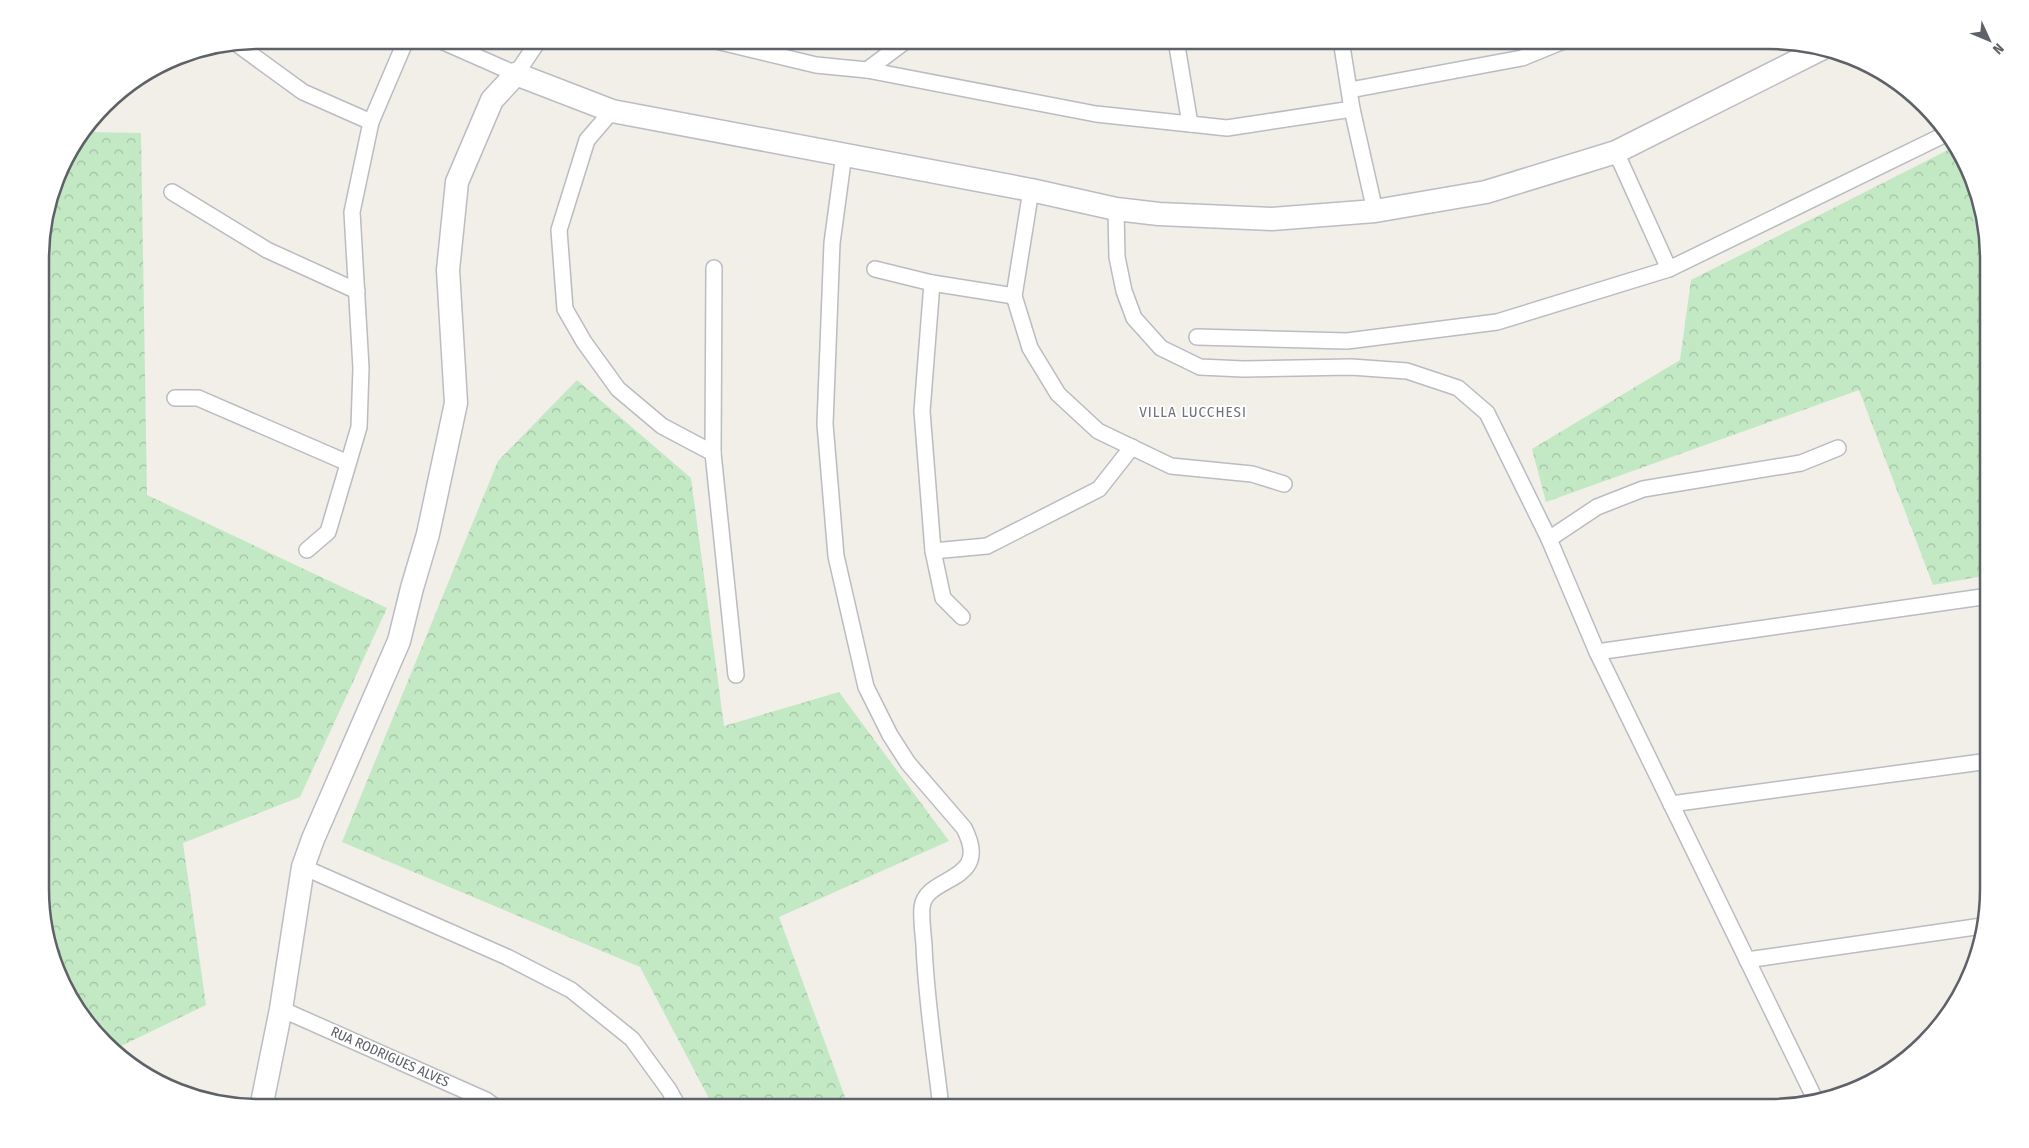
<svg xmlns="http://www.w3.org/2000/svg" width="2029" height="1148" font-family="'Fira Sans Condensed',sans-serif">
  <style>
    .forest { fill: url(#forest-crowns) }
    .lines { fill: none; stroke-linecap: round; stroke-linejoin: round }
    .street-casing { stroke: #b9bcc1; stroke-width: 18 }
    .secondary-casing { stroke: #babdc3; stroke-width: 25 }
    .street { stroke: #fff; stroke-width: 15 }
    .secondary { stroke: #fff; stroke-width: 22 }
    .labels { text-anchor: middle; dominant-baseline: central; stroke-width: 4; stroke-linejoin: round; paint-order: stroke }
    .street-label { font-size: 14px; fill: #5e6268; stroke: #fff }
    .neighbourhood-label { font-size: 15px; letter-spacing: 1px; fill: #6f747a; stroke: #fff }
    .rim { fill: none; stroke: #5e6268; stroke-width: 2.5 }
  </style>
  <defs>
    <pattern id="forest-crowns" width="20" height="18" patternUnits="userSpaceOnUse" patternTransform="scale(1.25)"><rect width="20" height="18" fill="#c3e9c4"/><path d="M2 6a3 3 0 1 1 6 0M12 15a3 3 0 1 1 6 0" fill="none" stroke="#a2c0a3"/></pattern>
  </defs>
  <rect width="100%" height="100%" fill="#f1efe7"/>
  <!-- forest -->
  <g class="forest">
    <polygon points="85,132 141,133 147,495 387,608 300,797 183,843 206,1005 117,1048 77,1011 42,917 42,231 63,162"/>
    <polygon points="1956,146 1977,189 1989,244 1989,575 1933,585 1859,390 1546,502 1532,449 1680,360 1691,280"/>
    <polygon points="577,380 691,478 724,726 839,692 949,841 779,917 849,1108 714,1108 640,967 342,842 498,461"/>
  </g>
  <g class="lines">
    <defs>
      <g id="street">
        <polyline points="439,40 516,74 539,40"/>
        <polyline points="712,40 816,65 867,70 1096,114 1190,124 1227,128 1352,109"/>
        <polyline points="1176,40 1190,124"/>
        <polyline points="1341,40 1352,109 1375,211"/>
        <polyline points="237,44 303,92 371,122"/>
        <polyline points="867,70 907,40"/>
        <polyline points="1350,90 1522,58 1566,40"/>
        <polyline points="612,111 587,140 559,230 565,309 584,342 618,389 662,426 713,453"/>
        <polyline points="1616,152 1669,269"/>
        <path d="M 844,154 L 832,243 L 825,424 L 836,556 L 866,687 L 890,735 L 908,763 L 964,828 C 993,884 926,874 922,907 C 921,919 923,933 924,945 C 926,1000 935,1054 941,1108"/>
        <polyline points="1031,190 1014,296 1030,348 1058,394 1098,431 1171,466 1252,474 1284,484"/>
        <polyline points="172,192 267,250 357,291"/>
        <polyline points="1116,209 1117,257 1124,291 1134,318 1161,348 1200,367 1243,369 1351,367 1407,371 1458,388 1487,413 1549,539 1597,652 1816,1101"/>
        <polyline points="714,268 713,453 736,675"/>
        <polyline points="875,269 932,283 1014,296"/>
        <polyline points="932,283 922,411 933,551 943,598 962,617"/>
        <polyline points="1197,337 1347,341 1497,322 1669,269 1948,133"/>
        <polyline points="175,398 198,398 348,463"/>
        <polyline points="1549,539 1597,507 1643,489 1801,463 1838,448"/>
        <polyline points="307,550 328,532 359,427 361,368 352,212 371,122 406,40"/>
        <polyline points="933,551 987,546 1099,489 1132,447"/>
        <polyline points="1597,652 1989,596"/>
        <polyline points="1671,804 1989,761"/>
        <polyline points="303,867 507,957 571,990 632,1039 669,1090 679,1108"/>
        <polyline points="1747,960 1982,926"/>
        <polyline points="281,1009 486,1100 497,1108"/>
      </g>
      <polyline id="secondary" points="261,1108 281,1009 303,867 313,839 399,641 412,588 428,534 456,403 448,270 457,182 492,100 516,74 612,111 1031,190 1116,209 1159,214 1272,219 1375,211 1486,192 1616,152 1825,47"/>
    </defs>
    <!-- street casing -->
    <use href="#street" class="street-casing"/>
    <!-- secondary casing -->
    <use href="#secondary" class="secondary-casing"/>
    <!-- street -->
    <use href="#street" class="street"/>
    <!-- secondary -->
    <use href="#secondary" class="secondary"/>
  </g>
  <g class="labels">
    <!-- street labels -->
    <g class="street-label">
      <text transform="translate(390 1057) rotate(24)">RUA RODRIGUES ALVES</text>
    </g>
    <!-- neighbourhood labels -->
    <g class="neighbourhood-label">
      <text x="1193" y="412">VILLA LUCCHESI</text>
    </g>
  </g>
  <!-- crop -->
  <path d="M0 0H2029V1148H0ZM259 49H1770A210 210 0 0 1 1980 259V889A210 210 0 0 1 1770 1099H259A210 210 0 0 1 49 889V259A210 210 0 0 1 259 49Z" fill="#fff" fill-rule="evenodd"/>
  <path class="rim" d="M259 49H1770A210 210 0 0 1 1980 259V889A210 210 0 0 1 1770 1099H259A210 210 0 0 1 49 889V259A210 210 0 0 1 259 49Z"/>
  <!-- north arrow -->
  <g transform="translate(1989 40) rotate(134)" stroke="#ffffff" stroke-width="4" paint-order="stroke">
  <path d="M0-4L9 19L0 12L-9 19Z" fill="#5e6268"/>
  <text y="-8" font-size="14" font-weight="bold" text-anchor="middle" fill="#5e6268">N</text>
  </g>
</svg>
